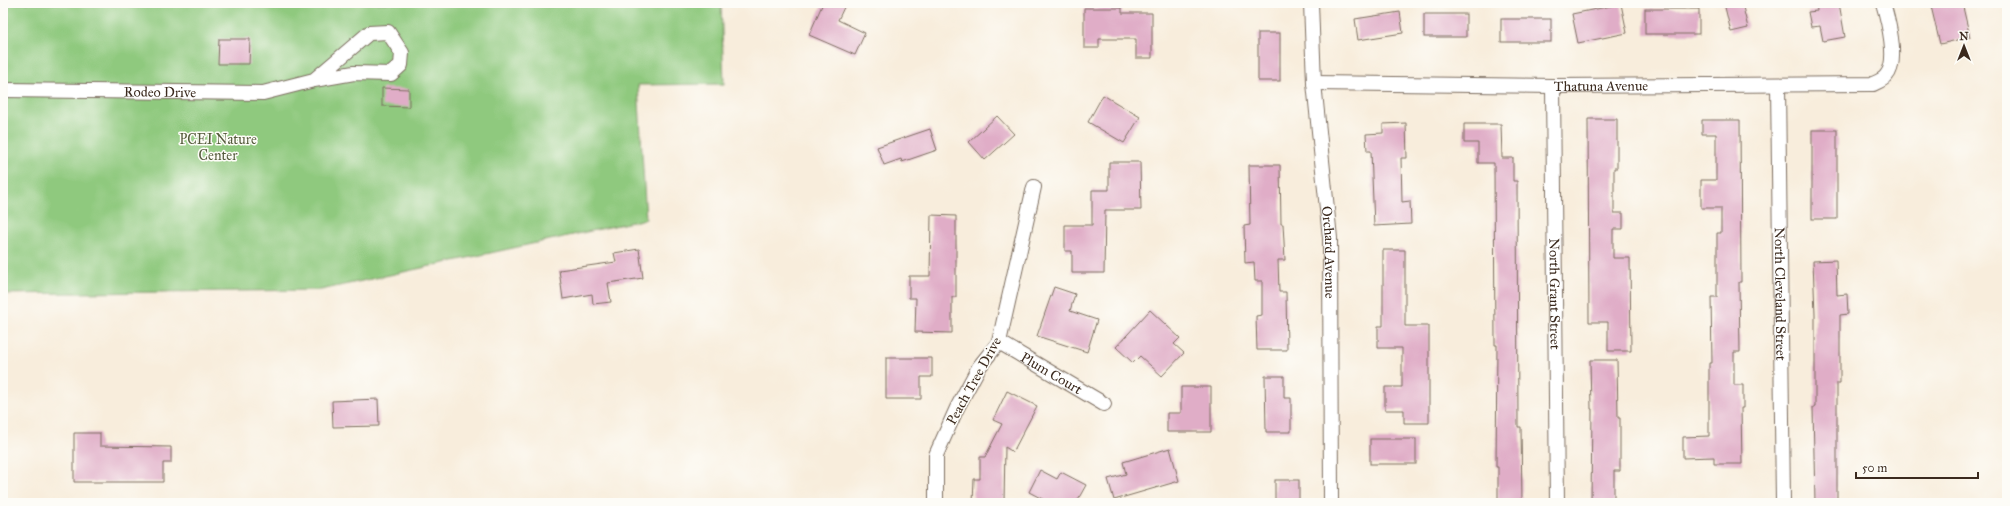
<svg xmlns="http://www.w3.org/2000/svg" width="2010" height="506" font-family="'IM FELL Great Primer',serif">
  <style>
    .green { fill: #8fc97e; stroke: #657a4e }
    .building { fill: #e0adc7 }
    .lines { fill: none; stroke-linecap: round; stroke-linejoin: round }
    .street-casing { stroke: #7d6e60; stroke-width: 16 }
    .street { stroke: #fff; stroke-width: 14 }
    .labels { text-anchor: middle; dominant-baseline: central; stroke-width: 3; stroke-linejoin: round; paint-order: stroke }
    .street-label { font-size: 14px; fill: #3b2a1e; stroke: #fdfcf7 }
    .park-label { font-size: 14px; fill: #545a3b; stroke: #fdfcf7 }
  </style>
  <rect width="100%" height="100%" fill="#fdfcf7"/>
  <filter id="ink" filterUnits="userSpaceOnUse"><feTurbulence type="fractalNoise" baseFrequency=".025" numOctaves="2"/><feDisplacementMap in="SourceGraphic" scale="8" xChannelSelector="R" yChannelSelector="G"/><feConvolveMatrix kernelMatrix="1 2 1 2 8 2 1 2 1" color-interpolation-filters="sRGB"/></filter>
  <filter id="wash" filterUnits="userSpaceOnUse"><feTurbulence type="fractalNoise" baseFrequency=".012" numOctaves="4" result="noise"/><feDisplacementMap in="SourceGraphic" scale="16" xChannelSelector="R" yChannelSelector="G"/><feGaussianBlur stdDeviation="0.9" result="paint"/><feColorMatrix in="noise" values="0 0 0 0 0 0 0 0 0 0 0 0 0 0 0 0 0 1.4 0 .05"/><feComposite in="paint" operator="in"/></filter>
  <g filter="url(#wash)">
    <rect width="100%" height="100%" fill="#f8eddc"/>
    <!-- green -->
    <polygon class="green" points="3,3 721,3 724,84 638,85 646,219 321,290 3,294"/>
    <g id="blocks">
      <!-- building -->
      <g class="building">
        <polygon points="823,3 846,3 838,20 865,33 855,55 809,35"/>
        <polygon points="1724,3 1742,3 1748,28 1731,32"/>
        <polygon points="1816,3 1839,3 1845,37 1823,41 1820,26 1811,27 1808,12 1817,11"/>
        <polygon points="1943,3 1962,3 1970,37 1940,44 1931,6"/>
        <polygon points="1621,4 1627,33 1578,43 1572,14"/>
        <polygon points="1084,8 1122,8 1122,13 1152,13 1152,58 1136,58 1136,39 1099,39 1099,48 1084,48"/>
        <rect x="1645" y="9" width="54" height="25"/>
        <polygon points="1400,12 1403,33 1358,40 1355,19"/>
        <rect x="1424" y="14" width="42" height="23"/>
        <rect x="1501" y="19" width="50" height="23"/>
        <rect x="1258" y="33" width="22" height="48"/>
        <polygon points="219,39 250,39 249,64 218,64"/>
        <polygon points="382,88 409,89 409,107 382,106"/>
        <polygon points="1103,95 1140,117 1124,143 1088,122"/>
        <polygon points="997,116 1014,134 985,160 969,142"/>
        <polygon points="1588,119 1617,119 1617,168 1614,168 1614,213 1623,213 1623,229 1613,229 1613,258 1630,258 1631,351 1608,351 1608,322 1589,322"/>
        <polygon points="1702,120 1740,120 1741,282 1739,282 1740,352 1734,352 1734,385 1743,385 1743,408 1741,408 1742,464 1714,464 1714,457 1683,458 1683,437 1709,436 1709,363 1712,363 1711,297 1717,297 1717,233 1721,233 1721,208 1701,208 1701,180 1716,180 1716,134 1702,134"/>
        <polygon points="1406,123 1407,158 1401,158 1402,202 1410,201 1411,224 1374,226 1371,151 1367,151 1366,134 1383,133 1383,124"/>
        <polygon points="1464,124 1501,124 1502,158 1513,158 1513,181 1517,181 1518,427 1521,427 1522,503 1498,503 1498,467 1496,467 1497,345 1495,345 1494,163 1478,163 1478,143 1464,143"/>
        <polygon points="930,129 937,150 902,162 901,159 884,165 877,147"/>
        <rect x="1812" y="130" width="25" height="89"/>
        <polygon points="1109,162 1140,162 1141,210 1105,210 1104,273 1072,273 1072,251 1065,251 1065,225 1092,225 1092,190 1109,190"/>
        <polygon points="1249,165 1280,165 1281,224 1283,224 1285,260 1278,260 1279,292 1286,292 1287,350 1257,350 1256,316 1262,315 1262,281 1255,281 1254,262 1245,263 1244,226 1250,225"/>
        <polygon points="931,215 956,216 956,297 952,297 952,333 915,332 916,298 909,298 909,276 930,276"/>
        <polygon points="639,249 643,278 608,283 611,302 593,304 592,294 563,299 559,270 616,262 614,253"/>
        <polygon points="1383,250 1405,250 1405,326 1429,326 1429,423 1404,423 1404,410 1385,410 1385,387 1402,387 1402,348 1378,348 1378,326 1383,326"/>
        <polygon points="1836,260 1837,295 1847,294 1848,314 1840,315 1840,383 1837,383 1837,503 1815,503 1813,407 1815,407 1815,315 1813,261"/>
        <polygon points="1054,287 1075,294 1070,311 1097,320 1087,352 1037,336"/>
        <polygon points="1150,310 1180,338 1174,344 1184,353 1162,376 1140,356 1133,363 1116,347"/>
        <polygon points="886,358 932,358 932,377 921,377 921,399 886,399"/>
        <polygon points="1590,360 1617,360 1618,418 1620,418 1620,471 1614,471 1614,503 1591,503 1592,409 1591,409"/>
        <polygon points="1265,376 1284,376 1284,398 1291,398 1291,432 1266,432"/>
        <polygon points="1181,387 1211,387 1211,432 1167,432 1167,413 1181,413"/>
        <polygon points="1007,391 1037,406 1013,452 1005,447 1004,503 973,503 974,479 980,479 980,457 985,457 1002,424 993,420"/>
        <polygon points="378,399 379,426 333,427 332,401"/>
        <polygon points="74,433 100,433 100,446 171,447 171,463 163,463 163,482 74,482"/>
        <rect x="1370" y="439" width="46" height="25"/>
        <polygon points="1170,448 1179,481 1114,500 1108,479 1126,474 1123,462"/>
        <polygon points="1040,470 1057,479 1061,472 1086,485 1076,503 1050,503 1029,492"/>
        <rect x="1275" y="480" width="24" height="23"/>
      </g>
    </g>
  </g>
  <g filter="url(#ink)">
    <use href="#blocks" fill-opacity="0" stroke="#7d6e60" stroke-width="1"/>
    <g class="lines">
      <defs>
        <g id="street">
          <path id="s1" d="M 1311,3 L 1314,83 L 1330,238 L 1331,503"/>
          <path id="s2" d="M 1314,83 L 1553,86 L 1873,84 C 1877,82 1883,80 1886,76 C 1899,62 1888,20 1883,3"/>
          <path id="s3" d="M 1778,85 L 1783,503"/>
          <path id="s4" d="M 1553,86 L 1557,503"/>
          <path id="s5" d="M 3,90 L 263,93 L 314,80 L 354,73 L 391,74 L 401,65 L 402,53 L 388,32 L 369,33 L 314,80"/>
          <path id="s6" d="M 999,342 L 1104,404"/>
          <polyline points="936,503 936,455 957,408 979,367 999,342 1034,187"/>
        </g>
      </defs>
      <!-- street casing -->
      <use href="#street" class="street-casing"/>
      <!-- street -->
      <use href="#street" class="street"/>
    </g>
  </g>
  <g class="labels">
    <!-- street labels -->
    <g class="street-label">
      <text stroke="none"><textPath href="#s2" startOffset="287">Thatuna Avenue</textPath></text>
      <text stroke="none"><textPath href="#s5" startOffset="157">Rodeo Drive</textPath></text>
      <text stroke="none"><textPath href="#s1" startOffset="250">Orchard Avenue</textPath></text>
      <text stroke="none"><textPath href="#s4" startOffset="208">North Grant Street</textPath></text>
      <text stroke="none"><textPath href="#s3" startOffset="209">North Cleveland Street</textPath></text>
      <text stroke="none"><textPath href="#s6" startOffset="61">Plum Court</textPath></text>
      <text transform="translate(974 381) rotate(-61)">Peach Tree Drive</text>
    </g>
    <!-- park labels -->
    <g class="park-label">
      <text x="218" y="139">PCEI Nature<tspan x="218" dy="16">Center</tspan></text>
    </g>
  </g>
  <!-- margin -->
  <rect width="2010" height="506" fill="none" stroke="#fdfcf7" stroke-width="16"/>
  <!-- north arrow -->
  <g transform="translate(1964 46)" stroke="#fdfcf7" stroke-width="3" paint-order="stroke">
  <path d="M0-3L7 15L0 10L-7 15Z" fill="#3b2a1e"/>
  <text y="-6" font-size="11" font-weight="bold" text-anchor="middle" fill="#3b2a1e">N</text>
  </g>
  <!-- scale -->
  <path d="M1856 472v6h122v-6" fill="none" stroke="#3b2a1e" stroke-width="2"/>
  <text x="1862" y="472" font-size="12" fill="#3b2a1e" stroke="#fdfcf7" stroke-width="3" paint-order="stroke">50 m</text>
</svg>
